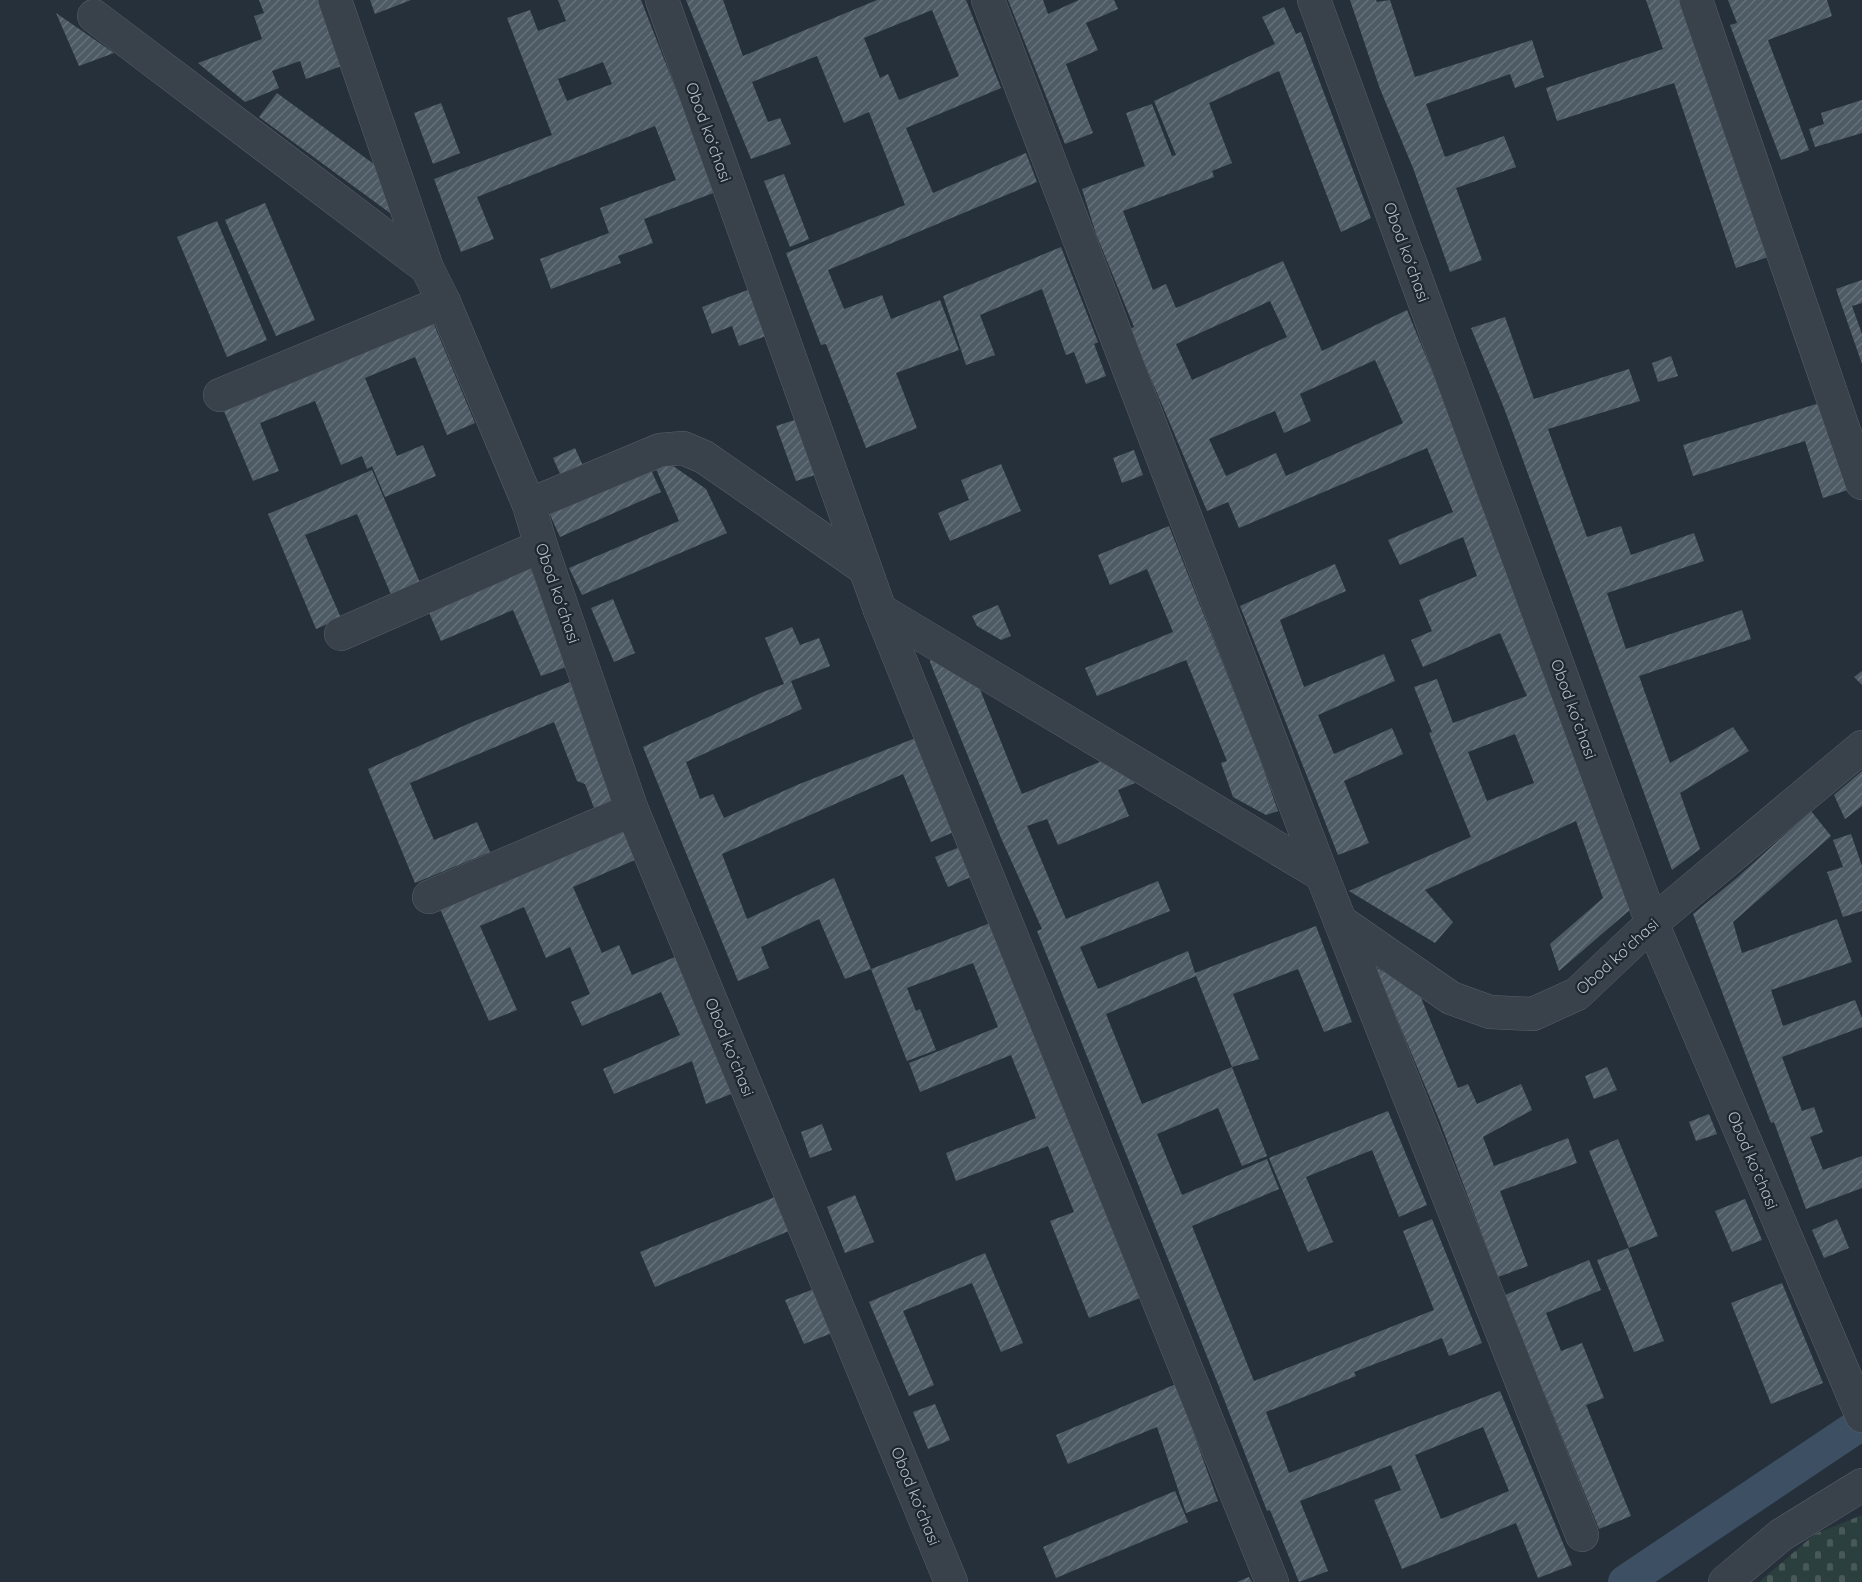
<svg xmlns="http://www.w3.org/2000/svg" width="1862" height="1582" font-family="Quicksand,sans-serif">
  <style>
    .cemetery { fill: url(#cemetery-stones) }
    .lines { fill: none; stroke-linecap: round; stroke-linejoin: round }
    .canal { stroke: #3d4f62; stroke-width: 34 }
    .building { fill: url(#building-hatch); fill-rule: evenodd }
    .minor-casing { stroke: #576069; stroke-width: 34 }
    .minor { stroke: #39424b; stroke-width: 33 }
    .labels { text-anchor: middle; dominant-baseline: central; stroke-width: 4.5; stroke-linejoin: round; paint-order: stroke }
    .street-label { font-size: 16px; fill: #b5bdc6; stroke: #1e2730 }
  </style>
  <defs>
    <pattern id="cemetery-stones" width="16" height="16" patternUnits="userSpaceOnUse" patternTransform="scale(1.5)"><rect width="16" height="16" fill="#2b3f3e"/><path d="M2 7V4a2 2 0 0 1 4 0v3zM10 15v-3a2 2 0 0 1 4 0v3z" fill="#485958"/></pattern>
    <pattern id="building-hatch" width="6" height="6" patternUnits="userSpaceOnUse" patternTransform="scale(1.5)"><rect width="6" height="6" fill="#4e5b65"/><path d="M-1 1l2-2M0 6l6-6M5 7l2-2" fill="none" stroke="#65717a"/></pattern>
  </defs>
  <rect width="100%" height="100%" fill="#26303a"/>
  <!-- cemetery -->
  <polygon class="cemetery" points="1862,1515 1862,1582 1759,1582 1815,1534"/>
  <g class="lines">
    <!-- canal -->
    <polyline class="canal" points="1625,1582 1862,1423"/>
  </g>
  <!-- building -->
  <g class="building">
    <polygon points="259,0 324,0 347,64 306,79 300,61 272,71 279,88 245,102 198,63 262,39 254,16 264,13"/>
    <polygon points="370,0 411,0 375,14"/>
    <path d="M 558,0 L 641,0 L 716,192 L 644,219 L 653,243 L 618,256 L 621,263 L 551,289 L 540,259 L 609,233 L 600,208 L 676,180 L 655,126 L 477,197 L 494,239 L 461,252 L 434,179 L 552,135 L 507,18 L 530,10 L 538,31 L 566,21 ZM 603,62 L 612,84 L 567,101 L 558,79 Z"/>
    <path d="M 686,0 L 723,0 L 743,56 L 877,0 L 966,0 L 1001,88 L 906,128 L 933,193 L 1026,153 L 1037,182 L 828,270 L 844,309 L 882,295 L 891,319 L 940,300 L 959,350 L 896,373 L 917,428 L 866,448 L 826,344 L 821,345 L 786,253 L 905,205 L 869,112 L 844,123 L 817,56 L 752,82 L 768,122 L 780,118 L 791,144 L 751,159 ZM 932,10 L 959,76 L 899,100 L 888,74 L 880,78 L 864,38 Z"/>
    <polygon points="1008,0 1043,0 1048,14 1079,0 1114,0 1118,9 1086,23 1098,50 1066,64 1093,133 1065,144"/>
    <polygon points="1350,0 1376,0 1377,2 1390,0 1415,77 1532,40 1544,77 1515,88 1510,74 1426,104 1445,157 1504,136 1516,167 1456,188 1482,260 1450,272 1413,168 1380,89"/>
    <polygon points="1646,0 1680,0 1768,257 1736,268 1674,83 1557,121 1546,88 1663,49"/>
    <polygon points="1728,0 1827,0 1832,16 1768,40 1809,150 1781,160 1730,25 1737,23"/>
    <path d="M 1284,7 L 1296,34 L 1301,32 L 1371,218 L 1341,232 L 1279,71 L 1209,103 L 1232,163 L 1212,171 L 1214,177 L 1123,211 L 1153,290 L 1166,284 L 1176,308 L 1283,261 L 1322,351 L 1407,310 L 1445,403 L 1639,902 L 1559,971 L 1550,944 L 1603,898 L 1576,821 L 1425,890 L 1453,922 L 1435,943 L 1349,891 L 1471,837 L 1429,733 L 1432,732 L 1414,687 L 1437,679 L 1453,723 L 1527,696 L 1500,633 L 1423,667 L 1411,640 L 1432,631 L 1419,600 L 1477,576 L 1463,537 L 1400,565 L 1388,540 L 1453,512 L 1427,448 L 1239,528 L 1228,502 L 1207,511 L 1130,329 L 1134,327 L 1096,234 L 1082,189 L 1145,166 L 1126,113 L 1152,104 L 1172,156 L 1176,155 L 1154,101 L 1275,44 L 1262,17 ZM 1270,301 L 1287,337 L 1192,380 L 1176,344 ZM 1375,360 L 1403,423 L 1286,476 L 1276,453 L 1226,476 L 1209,439 L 1275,411 L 1284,433 L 1311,421 L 1300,394 ZM 1515,734 L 1534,783 L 1487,801 L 1468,752 Z"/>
    <polygon points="56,13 114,53 79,66"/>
    <polygon points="277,93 386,173 405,224 259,117"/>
    <polygon points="1862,100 1862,133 1815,147 1809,129 1824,124 1821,113"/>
    <polygon points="441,103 460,153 433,164 414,113"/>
    <polygon points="784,174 809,239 790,247 764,181"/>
    <polygon points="265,203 315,320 276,336 225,220"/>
    <polygon points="217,221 267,340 227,357 177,237"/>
    <polygon points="1061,247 1098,342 1094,344 1106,376 1086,384 1074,352 1066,355 1042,289 980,315 995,355 966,365 943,296"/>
    <polygon points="1862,280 1862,303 1852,306 1862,334 1862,364 1836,289"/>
    <polygon points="753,288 771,334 739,346 732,326 712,334 702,307"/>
    <polygon points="431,317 475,423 447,435 415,357 365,378 397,456 423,445 436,476 385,497 372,466 367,469 362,456 341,465 315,401 260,423 279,471 253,481 221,404"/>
    <polygon points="1505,317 1534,399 1629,369 1640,401 1548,429 1587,537 1621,526 1631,555 1694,533 1704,561 1607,593 1626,649 1742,610 1751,639 1639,676 1670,763 1733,727 1749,751 1680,793 1700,849 1672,870 1504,408 1471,328"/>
    <polygon points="1671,356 1678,376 1658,382 1652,363"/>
    <polygon points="1823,402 1851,489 1823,498 1805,441 1693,476 1683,445"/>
    <polygon points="798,419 818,474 796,481 776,426"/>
    <polygon points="575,448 583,466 561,476 553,458"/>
    <polygon points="1134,450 1143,475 1122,483 1113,458"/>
    <polygon points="659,456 706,489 727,533 582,595 569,568 679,521 652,460"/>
    <polygon points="647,461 661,492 560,537 546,506"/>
    <polygon points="1001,464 1021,511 950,541 938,513 969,500 961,480"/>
    <polygon points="372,470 421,585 392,597 357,514 305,535 341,618 316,629 268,514"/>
    <polygon points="1169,526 1257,751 1278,811 1266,815 1233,797 1221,763 1227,761 1186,660 1097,696 1085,668 1173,632 1147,569 1110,585 1098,555"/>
    <polygon points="1335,564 1346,591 1280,620 1304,687 1384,654 1395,681 1318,715 1334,754 1392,728 1403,754 1344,781 1369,843 1338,855 1240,606"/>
    <polygon points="530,567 569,666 541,676 513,610 441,641 428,610"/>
    <polygon points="613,599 635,653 614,662 591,608"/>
    <polygon points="998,605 1011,636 1001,640 977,626 972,616"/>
    <polygon points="792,627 800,645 819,638 830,666 791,681 802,709 686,762 700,799 713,794 724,818 797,785 918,737 956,831 931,842 903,774 722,854 747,919 834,878 871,969 845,979 819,919 761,947 769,968 738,981 643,747 763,692 784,684 765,638"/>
    <path d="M 933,651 L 975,677 L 1022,794 L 1102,761 L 1135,783 L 1118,790 L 1129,816 L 1058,845 L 1047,819 L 1027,826 L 1066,919 L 1158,881 L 1170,911 L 1080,947 L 1098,989 L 1188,951 L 1195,973 L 1316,926 L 1352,1022 L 1324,1032 L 1298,969 L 1233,994 L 1259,1059 L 1232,1067 L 1196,976 L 1106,1014 L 1142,1104 L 1232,1067 L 1267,1156 L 1242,1166 L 1218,1108 L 1157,1134 L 1182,1195 L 1267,1159 L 1279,1189 L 1192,1226 L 1254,1381 L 1434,1310 L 1403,1231 L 1432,1219 L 1464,1298 L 1482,1343 L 1449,1356 L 1442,1338 L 1354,1372 L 1356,1376 L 1266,1412 L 1289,1473 L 1500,1391 L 1572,1565 L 1538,1578 L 1516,1523 L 1402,1569 L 1374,1500 L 1401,1490 L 1391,1465 L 1300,1501 L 1328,1571 L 1299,1582 L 1270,1510 L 1267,1511 L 1222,1394 L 1037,931 L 1042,929 L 1001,838 L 930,662 ZM 1483,1427 L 1509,1491 L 1441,1519 L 1415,1455 Z"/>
    <polygon points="1862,671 1862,685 1854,677"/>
    <polygon points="575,680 620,797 594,808 585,784 577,781 554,722 410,783 434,840 477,822 490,852 415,883 368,769 470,723"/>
    <polygon points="1862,771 1862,806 1845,819 1834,795"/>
    <polygon points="1811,811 1831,836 1733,922 1742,953 1837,919 1852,962 1771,990 1783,1026 1855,1000 1862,1018 1862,1027 1782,1057 1802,1111 1814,1107 1823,1132 1810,1137 1823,1170 1862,1156 1862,1188 1806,1209 1774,1122 1771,1123 1693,914 1738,877"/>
    <polygon points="631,826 644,856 573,887 602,953 619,945 632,975 682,954 736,1092 706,1104 692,1061 614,1094 603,1069 680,1035 661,992 582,1026 571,1002 590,994 570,947 546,958 524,907 480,926 517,1010 489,1021 440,909"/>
    <polygon points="1851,834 1862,866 1862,911 1843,917 1827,872 1843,867 1833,840"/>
    <polygon points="960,847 973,876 948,887 935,857"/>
    <polygon points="993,922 1140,1298 1089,1318 1050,1221 1074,1212 1048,1146 956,1181 946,1153 1036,1118 1011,1055 920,1092 909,1063 998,1027 973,963 907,988 916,1011 920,1009 936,1050 907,1061 871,969"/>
    <polygon points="1376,968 1417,988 1458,1088 1468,1084 1477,1104 1521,1084 1532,1110 1483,1137 1494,1166 1568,1138 1577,1163 1500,1191 1528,1266 1498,1277 1440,1122"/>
    <polygon points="1607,1067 1617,1090 1594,1099 1585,1076"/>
    <polygon points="1388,1111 1427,1205 1399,1217 1372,1150 1306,1177 1333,1242 1308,1252 1269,1158"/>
    <polygon points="1709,1114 1717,1134 1696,1141 1689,1122"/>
    <polygon points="822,1124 832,1150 810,1158 801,1132"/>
    <polygon points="1618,1139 1658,1236 1629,1248 1589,1151"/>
    <polygon points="855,1195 874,1242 845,1253 827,1207"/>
    <polygon points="775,1197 789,1231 655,1287 640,1252"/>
    <polygon points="1745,1199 1762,1240 1732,1252 1715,1211"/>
    <polygon points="1837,1219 1849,1248 1824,1258 1812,1230"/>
    <polygon points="1628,1248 1664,1341 1634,1352 1597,1260"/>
    <polygon points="985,1253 1023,1343 1001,1352 972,1283 903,1311 934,1385 909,1396 869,1302"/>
    <polygon points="1589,1260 1601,1290 1546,1313 1561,1351 1582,1343 1604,1398 1586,1405 1631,1516 1599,1529 1544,1392 1539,1394 1527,1365 1532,1363 1505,1295"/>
    <polygon points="1782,1283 1823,1383 1771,1404 1731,1303"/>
    <polygon points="814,1289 832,1333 804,1344 785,1300"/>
    <polygon points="1176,1384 1218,1501 1186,1513 1157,1427 1068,1464 1056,1435"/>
    <polygon points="935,1404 950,1440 928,1449 913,1412"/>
    <polygon points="1175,1491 1188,1522 1056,1578 1043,1547"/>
    <polygon points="1249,1577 1252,1582 1237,1582"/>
  </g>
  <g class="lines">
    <defs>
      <g id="minor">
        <polyline points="335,0 427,268 444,302 529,505 541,546 632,810 951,1582"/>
        <polyline points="662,0 880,610 1272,1582"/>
        <polyline points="988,0 1322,875 1582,1535"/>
        <polyline points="1314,0 1652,923 1862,1416"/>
        <polyline points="1696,0 1862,483"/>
        <polyline points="94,16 427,268"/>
        <polyline points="220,395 444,302"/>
        <polyline points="529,505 660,450 683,448 704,457 864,568"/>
        <polyline points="880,610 1322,875"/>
        <polyline points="341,634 541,546"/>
        <polyline points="429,897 632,810"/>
        <polyline points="1340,921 1451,998 1490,1012 1533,1014 1577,994 1652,923 1862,747"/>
        <polyline points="1725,1582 1781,1535 1862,1485"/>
      </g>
    </defs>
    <!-- minor casing -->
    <use href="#minor" class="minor-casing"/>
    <!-- minor -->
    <use href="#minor" class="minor"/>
  </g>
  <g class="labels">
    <!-- street labels -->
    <g class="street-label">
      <text transform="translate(709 132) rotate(70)">Obod koʻchasi</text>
      <text transform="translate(1407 252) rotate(70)">Obod koʻchasi</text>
      <text transform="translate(558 593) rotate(71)">Obod koʻchasi</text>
      <text transform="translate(1574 709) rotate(70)">Obod koʻchasi</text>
      <text transform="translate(1617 956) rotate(-42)">Obod ko'chasi</text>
      <text transform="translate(730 1047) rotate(68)">Obod koʻchasi</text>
      <text transform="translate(1753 1160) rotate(67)">Obod koʻchasi</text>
      <text transform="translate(916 1496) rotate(68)">Obod koʻchasi</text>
    </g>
  </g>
</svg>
